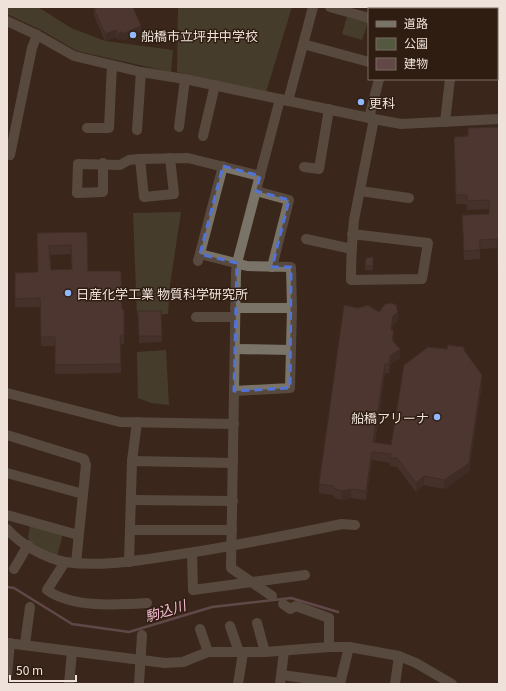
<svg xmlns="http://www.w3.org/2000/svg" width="506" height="691" font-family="Georgia,'Noto Sans JP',serif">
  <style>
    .green { fill: #54583f }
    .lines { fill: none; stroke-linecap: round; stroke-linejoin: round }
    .stream { stroke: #91717e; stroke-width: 2.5 }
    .minor { stroke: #7a7468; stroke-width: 10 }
    .wall { fill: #543f3d; fill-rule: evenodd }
    .shaded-wall { fill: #453332 }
    .building { fill: #624947; stroke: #453332; fill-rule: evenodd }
    .marked { fill: none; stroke: #5173d8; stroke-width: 3; stroke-dasharray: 8 5; stroke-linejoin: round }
    .poi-dot { fill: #90b8fd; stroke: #2f1d12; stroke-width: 1.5 }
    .labels { text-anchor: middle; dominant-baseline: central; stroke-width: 3; stroke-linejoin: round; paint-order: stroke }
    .poi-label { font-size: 13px; fill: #eee2da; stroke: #2f1d12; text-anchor: start }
    .water-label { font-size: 14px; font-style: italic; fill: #f9bfd7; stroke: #2f1d12 }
  </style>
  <rect width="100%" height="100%" fill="#3a271b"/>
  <!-- green -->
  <g class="green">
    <polygon points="7,7 38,7 71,28 105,41 173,50 171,72 77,51 41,30 7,14"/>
    <polygon points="178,7 292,7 266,92 177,72"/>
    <polygon points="347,17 368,22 362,40 342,34"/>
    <polygon points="181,212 170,285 168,314 137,315 133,213"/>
    <polygon points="166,350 169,405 151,403 138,398 137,352"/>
    <polygon points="30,525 63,534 57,556 31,543 28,538"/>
  </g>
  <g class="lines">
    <!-- stream -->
    <polyline class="stream" points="7,587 14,588 72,624 129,632 212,607 291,598 338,612"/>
    <!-- minor -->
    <g class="minor">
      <polyline points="330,7 369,18"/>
      <polyline points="398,9 399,7"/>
      <polyline points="458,9 458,7"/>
      <polyline points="7,21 37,35 74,56 141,72 185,79 374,119 401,124 499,119"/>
      <polyline points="303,44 369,62"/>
      <polyline points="288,101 313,7"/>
      <polyline points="369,118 379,79"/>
      <polyline points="445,122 450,79"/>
      <polyline points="179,127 185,79"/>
      <polyline points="87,128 109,128 112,65"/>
      <polyline points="137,130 141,72"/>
      <polyline points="203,136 215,85"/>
      <polyline points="10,155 32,48 37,35"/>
      <polyline points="140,159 144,197 174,194 170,158"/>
      <polyline points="103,163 103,192 77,193 78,164 120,165 129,160 140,159 188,158 260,176"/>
      <polyline points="304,167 319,169 329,109"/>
      <polyline points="256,191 289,200 272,267"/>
      <polyline points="360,191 409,198"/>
      <path d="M 352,234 L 428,243 L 422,279 L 351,280 C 351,260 352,240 354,220 L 374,119"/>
      <polyline points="306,239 352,249"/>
      <polyline points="200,254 247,266 291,267 292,308 290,388 234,391"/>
      <polyline points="198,261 223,166"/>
      <polyline points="235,308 292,308"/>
      <polyline points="196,317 235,317"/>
      <polyline points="235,349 291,350"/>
      <polyline points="7,393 120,422 234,424"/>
      <polyline points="7,435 84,459 86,465 76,563"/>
      <polyline points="132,461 233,463"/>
      <polyline points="7,473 83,494"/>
      <polyline points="131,500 233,501"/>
      <polyline points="7,515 78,535"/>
      <path d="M 7,529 C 20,544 45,558 65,562 C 98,567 134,561 168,556 C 226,548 284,536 342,524 L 355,525"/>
      <polyline points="130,530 232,530"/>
      <polyline points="192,553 193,590 305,575"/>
      <path d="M 65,562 L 47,590 C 72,608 117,605 147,603"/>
      <polyline points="129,562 132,461 137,422"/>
      <polyline points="14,569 28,545"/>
      <polyline points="272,596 231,568 236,273 237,263 280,99"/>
      <polyline points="283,604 290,609 296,606 329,618 329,647"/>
      <polyline points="257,623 265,652"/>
      <polyline points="230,626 239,652"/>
      <polyline points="200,629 208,652"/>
      <polyline points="7,643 165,663 183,662 208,652 265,652 329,647 349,647 399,656 416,663 452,684"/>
      <polyline points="25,644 30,607"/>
      <polyline points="7,674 10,643"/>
      <polyline points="282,675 340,683"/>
      <polyline points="69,684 72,652"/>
      <polyline points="139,684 142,635"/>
      <polyline points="238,684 243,653"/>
      <polyline points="280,684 284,651"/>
      <polyline points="340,684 349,647"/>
      <polyline points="395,684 399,656"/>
    </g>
  </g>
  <!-- wall -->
  <g class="wall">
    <polygon points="94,9 141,32 122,41 122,39 118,40 116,37 105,41 94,15"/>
    <polygon points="499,127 499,276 498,276 497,248 480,249 480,259 464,260 462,215 489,214 489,209 467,210 467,204 456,204 454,137 468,136"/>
    <path d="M 87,232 L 88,271 L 122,309 L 124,309 L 124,344 L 120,345 L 121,373 L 55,374 L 55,346 L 41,346 L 40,307 L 15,307 L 15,273 L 38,272 L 37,233 ZM 71,254 L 72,269 L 51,270 L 50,255 Z"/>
    <polygon points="373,257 373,270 365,270 365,266"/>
    <polygon points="138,311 161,311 162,342 139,343"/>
    <polygon points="379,312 398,321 393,325 392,330 394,339 393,341 400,358 390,365 389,373 385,373 375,443 391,445 447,349 464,350 482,384 469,472 444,489 424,485 416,492 397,467 390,466 390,463 372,460 366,500 351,498 342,500 335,498 333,495 319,493 319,484"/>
  </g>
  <!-- shaded-wall -->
  <g class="shaded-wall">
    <polygon points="141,26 141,32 122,41 122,34"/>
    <polygon points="116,30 116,37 105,41 105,34"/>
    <polygon points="122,32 122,39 118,40 118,34"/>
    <polygon points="398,312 398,321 393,325 391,338 391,330 393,316"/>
    <polygon points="394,330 394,339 392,349 392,340"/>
    <polygon points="400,349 400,358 390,365 389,373 389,364 390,356"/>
    <polygon points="385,364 385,373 373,451 373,442"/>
    <polygon points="482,375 482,384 469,472 444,489 444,480"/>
    <polygon points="372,452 372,460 366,500 366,491"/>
    <polygon points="424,476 424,485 416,492 416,483"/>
    <polygon points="351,489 351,498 342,500 342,491"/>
  </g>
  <!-- building -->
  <g class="building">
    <polygon points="98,7 133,7 141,26 122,34 122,32 118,34 116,30 105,34 94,9"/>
    <polygon points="499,127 499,267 498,268 497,239 480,240 480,250 464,251 462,215 489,214 489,200 467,201 467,195 456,195 454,137 468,136 468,128"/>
    <path d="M 87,232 L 88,271 L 121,271 L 122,309 L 124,309 L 124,336 L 120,336 L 121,364 L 55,365 L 55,337 L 41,337 L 40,298 L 15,299 L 15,273 L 38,272 L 37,233 ZM 71,245 L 72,269 L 51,270 L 49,246 Z"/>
    <polygon points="373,257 373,266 365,266 366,258"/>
    <polygon points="392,303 396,305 398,312 393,316 391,330 394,330 392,340 400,349 390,356 389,364 385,364 373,442 391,445 404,365 428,347 447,349 448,345 464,347 464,350 482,375 469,463 444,480 424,476 416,483 397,458 390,458 391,454 372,452 366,491 351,489 342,491 335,489 333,486 319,484 344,305 358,308 368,305 379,312 385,304"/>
    <polygon points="138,311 161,311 162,336 139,336"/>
  </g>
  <!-- marked area -->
  <path d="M0 0H506V691H0ZM 223,166 L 260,176 L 256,191 L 289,200 L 272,267 L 291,267 L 290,388 L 234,391 L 237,263 L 200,254 Z" fill="#3a271b" fill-opacity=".55" fill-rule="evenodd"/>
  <path class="marked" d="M 223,166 L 260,176 L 256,191 L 289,200 L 272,267 L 291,267 L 290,388 L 234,391 L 237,263 L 200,254 Z"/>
  <!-- markers -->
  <g class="poi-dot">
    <circle cx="133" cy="35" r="4"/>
    <circle cx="361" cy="102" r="4"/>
    <circle cx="68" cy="293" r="4"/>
    <circle cx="437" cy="417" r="4"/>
  </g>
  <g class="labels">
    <!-- poi labels -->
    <g class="poi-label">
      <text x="141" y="35">船橋市立坪井中学校</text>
      <text x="369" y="102">更科</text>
      <text x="76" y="293">日産化学工業 物質科学研究所</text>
      <text x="429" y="417" text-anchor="end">船橋アリーナ</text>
    </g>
    <!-- water labels -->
    <g class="water-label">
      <text transform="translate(165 610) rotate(-17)">駒込川</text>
    </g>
  </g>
  <!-- border -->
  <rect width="506" height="691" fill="none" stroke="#eee2da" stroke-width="16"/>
  <!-- legend -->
  <rect x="368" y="8" width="130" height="72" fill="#2f1d12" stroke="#7b6c62"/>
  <rect x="376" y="21" width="20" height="6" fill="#7a7468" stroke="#7b6c62"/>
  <text x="404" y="28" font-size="12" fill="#eee2da">道路</text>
  <rect x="376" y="38" width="20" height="12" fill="#54583f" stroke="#7b6c62"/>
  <text x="404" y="48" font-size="12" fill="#eee2da">公園</text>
  <rect x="376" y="58" width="20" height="12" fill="#624947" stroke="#7b6c62"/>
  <text x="404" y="68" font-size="12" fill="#eee2da">建物</text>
  <!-- scale -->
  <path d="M10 675v6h66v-6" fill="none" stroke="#eee2da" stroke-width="2"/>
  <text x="16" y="675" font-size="12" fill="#eee2da" stroke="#2f1d12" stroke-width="3" paint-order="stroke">50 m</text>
</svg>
